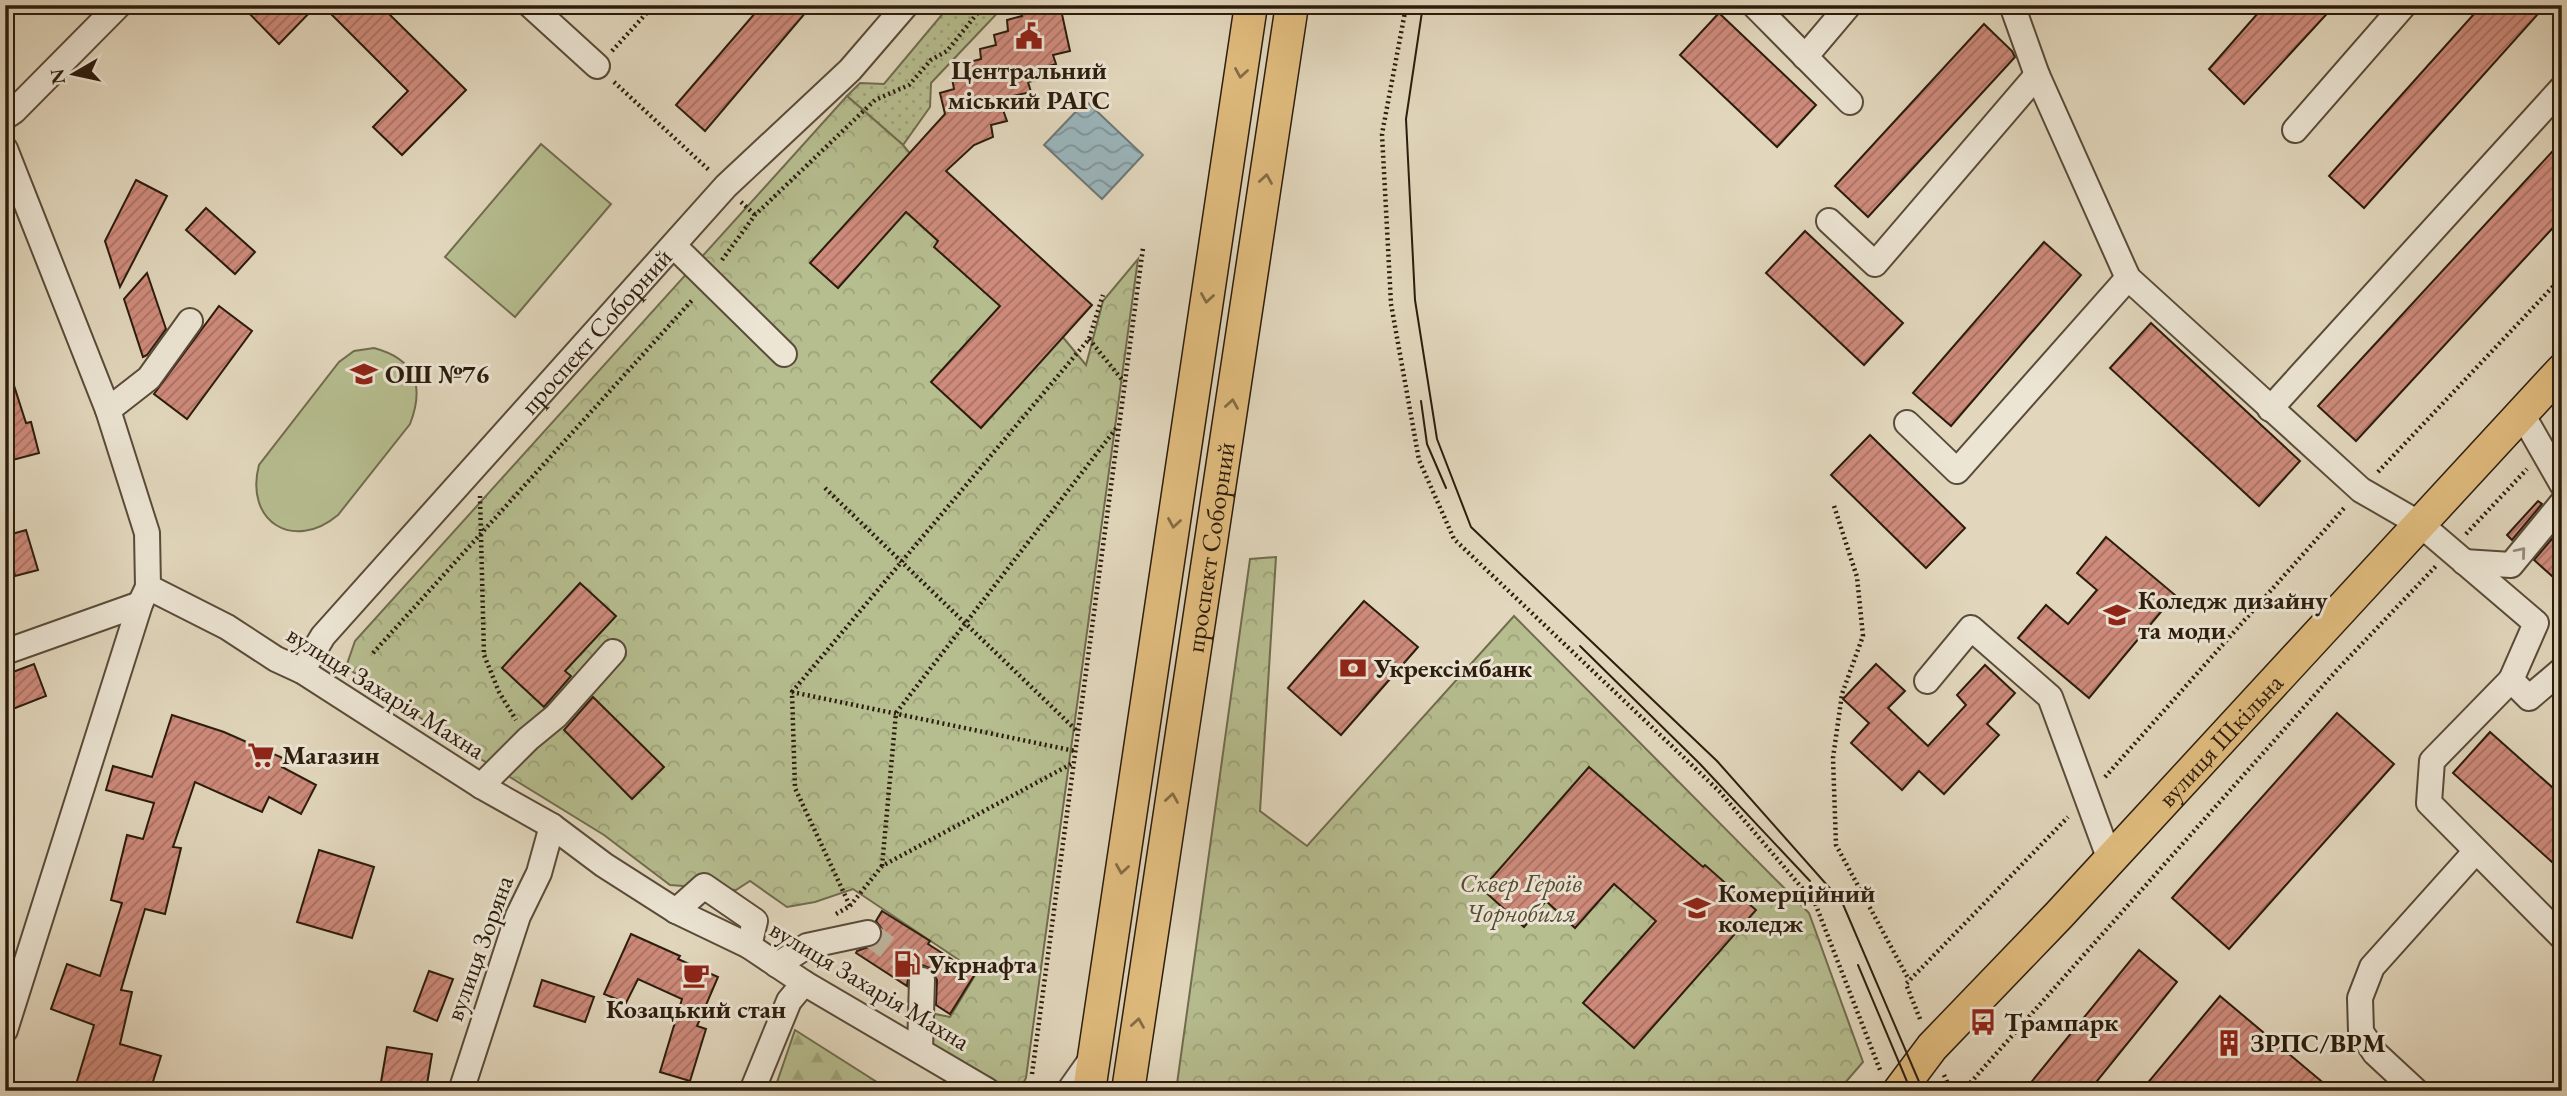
<svg xmlns="http://www.w3.org/2000/svg" width="2567" height="1096" font-family="'EB Garamond',serif">
  <style>
    .grass { fill: url(#grass-dots); stroke: #706c4e; stroke-width: 2 }
    .forest { fill: url(#forest-firs); stroke: #706c4e; stroke-width: 2 }
    .park { fill: url(#park-crowns); stroke: #706c4e; stroke-width: 2 }
    .pitch { fill: #b6bd8f; stroke: #706c4e; stroke-width: 2 }
    .water { fill: url(#water-waves); stroke: #6e7877; stroke-width: 2 }
    .building { fill: url(#building-hatch); stroke: #2b1c0d; stroke-width: 2 }
    .lines { fill: none; stroke-linecap: round; stroke-linejoin: round }
    .minor-tunnel { stroke: #bdb29a; stroke-width: 24; stroke-dasharray: 24 12; stroke-linecap: butt }
    .minor-casing { stroke: #594b39; stroke-width: 28 }
    .major-casing { stroke: #2b1c0d; stroke-width: 35 }
    .path { stroke: #2b1c0d; stroke-width: 4.5; stroke-dasharray: 2 3.5; stroke-linecap: butt }
    .minor { stroke: #ece5d4; stroke-width: 24 }
    .major { stroke: #e1bc7e; stroke-width: 32 }
    .tram { stroke: #2b1c0d; stroke-width: 2 }
    .oneway { stroke: #866c46 }
    .oneway2 { stroke: #958b7a }
    .labels { text-anchor: middle; dominant-baseline: central; stroke-width: 6; stroke-linejoin: round; paint-order: stroke }
    .poi-label { font-size: 26px; font-weight: bold; fill: #2b1c0d; stroke: #ece5d4; text-anchor: start }
    .street-label { font-size: 26px; fill: #2b1c0d; stroke: #ece5d4 }
    .park-label { font-size: 26px; font-style: italic; fill: #554c34; stroke: #ece5d4 }
  </style>
  <defs>
    <pattern id="grass-dots" width="8" height="8" patternUnits="userSpaceOnUse" patternTransform="scale(1.75)"><rect width="8" height="8" fill="#b6bd8f"/><path d="M2 2h.1M6 6h.1" fill="none" stroke="#9da27a" stroke-width="1.8" stroke-linecap="round"/></pattern>
    <pattern id="forest-firs" width="22" height="20" patternUnits="userSpaceOnUse" patternTransform="scale(1.75)"><rect width="22" height="20" fill="#b6bd8f"/><path d="M5 1l3.5 6h-7zM16 11l3.5 6h-7z" fill="#9da27a"/></pattern>
    <pattern id="park-crowns" width="20" height="18" patternUnits="userSpaceOnUse" patternTransform="scale(1.75)"><rect width="20" height="18" fill="#b6bd8f"/><path d="M2 6a3 3 0 1 1 6 0M12 15a3 3 0 1 1 6 0" fill="none" stroke="#9da27a"/></pattern>
    <pattern id="water-waves" width="16" height="10" patternUnits="userSpaceOnUse" patternTransform="scale(1.75)"><rect width="16" height="10" fill="#9bb6bd"/><path d="M0 5q4-4 8 0t8 0" fill="none" stroke="#7f9398"/></pattern>
    <pattern id="building-hatch" width="6" height="6" patternUnits="userSpaceOnUse" patternTransform="scale(1.75)"><rect width="6" height="6" fill="#cf8b7c"/><path d="M-1 1l2-2M0 6l6-6M5 7l2-2" fill="none" stroke="#a87164"/></pattern>
  </defs>
  <rect width="100%" height="100%" fill="#e2d7bd"/>
  <filter id="stains"><feTurbulence type="fractalNoise" baseFrequency=".00286" numOctaves="4"/><feColorMatrix values="0 0 0 0 .2 0 0 0 0 .09 0 0 0 0 .02 0 0 0 .5 -.17"/></filter>
  <radialGradient id="worn" r=".72"><stop offset=".6" stop-color="#630" stop-opacity="0"/><stop offset="1" stop-color="#630" stop-opacity=".3"/></radialGradient>
  <!-- grass -->
  <polygon class="grass" points="950,5 1005,5 931,83 930,107 903,145 847,96 860,83 884,84"/>
  <!-- forest -->
  <polygon class="forest" points="795,1030 891,1091 774,1091"/>
  <!-- park -->
  <g class="park">
    <polygon points="847,96 903,145 1086,365 1103,301 1138,259 1026,1078 1019,1091 997,1091 939,1053 927,1040 927,1030 935,1014 950,1017 977,972 853,889 815,902 787,907 750,881 736,890 670,885 604,835 479,758 346,667 355,641"/>
    <polygon points="1276,557 1260,811 1307,846 1514,616 1809,913 1863,1062 1838,1091 1176,1091 1250,559"/>
  </g>
  <!-- pitch -->
  <g class="pitch">
    <polygon points="541,144 611,204 515,317 445,257"/>
    <path d="M 374,348 C 415,359 425,385 410,424 L 338,515 C 294,552 244,522 259,465 L 339,362 L 354,351 Z"/>
  </g>
  <!-- water -->
  <polygon class="water" points="1086,101 1143,155 1102,199 1044,145"/>
  <!-- building -->
  <g class="building">
    <polygon points="241,5 317,5 279,44"/>
    <polygon points="322,5 380,5 466,90 402,155 373,127 408,91"/>
    <polygon points="762,5 812,5 705,131 676,105"/>
    <polygon points="1030,5 1060,5 1070,51 1053,55 1056,64 1042,68 1046,78 1028,82 1031,92 1013,96 1016,106 1003,110 1007,121 991,125 993,137 974,145 946,171 1092,305 981,428 931,382 1000,306 934,247 938,241 906,212 838,288 810,263 945,114 940,93 954,89 952,78 969,74 966,63 981,59 980,49 996,45 994,35 1008,31 1007,20 1022,16 1021,9"/>
    <polygon points="2265,5 2335,5 2244,104 2209,69"/>
    <polygon points="2482,5 2546,5 2364,208 2329,176"/>
    <polygon points="1719,13 1816,105 1777,147 1680,55"/>
    <polygon points="1984,24 2012,51 2015,57 1868,217 1835,186"/>
    <polygon points="2562,141 2562,218 2356,441 2318,406"/>
    <polygon points="136,180 167,196 120,287 105,241"/>
    <polygon points="206,208 255,252 235,274 186,230"/>
    <polygon points="1805,231 1903,323 1864,365 1766,273"/>
    <polygon points="2044,242 2081,275 1951,426 1913,393"/>
    <polygon points="147,273 166,329 147,355 143,357 124,299"/>
    <polygon points="219,306 252,331 187,419 154,394"/>
    <polygon points="2151,323 2300,461 2259,506 2110,368"/>
    <polygon points="10,373 26,423 31,422 39,453 5,462 5,374"/>
    <polygon points="1870,435 1965,528 1926,568 1831,475"/>
    <polygon points="2538,501 2542,504 2512,540 2507,535"/>
    <polygon points="2562,527 2562,585 2534,560"/>
    <polygon points="26,530 38,570 15,576 5,536"/>
    <polygon points="2106,537 2175,595 2089,698 2018,638 2046,605 2068,624 2097,590 2077,573"/>
    <polygon points="580,583 616,616 565,671 571,676 544,707 502,668"/>
    <polygon points="1364,601 1418,647 1341,735 1288,688"/>
    <polygon points="34,664 46,696 5,712 5,675"/>
    <polygon points="1876,664 1905,691 1888,708 1928,746 1966,705 1957,695 1985,665 2015,693 1987,724 1999,735 1944,794 1919,771 1902,790 1851,743 1869,723 1843,699"/>
    <polygon points="593,697 664,767 632,799 564,730"/>
    <polygon points="2337,713 2394,764 2229,949 2172,898"/>
    <polygon points="172,715 224,732 285,759 282,767 316,785 301,814 269,797 262,812 195,782 173,847 181,848 165,914 145,909 121,990 132,992 120,1044 161,1056 150,1091 74,1091 94,1025 51,1009 67,964 100,976 122,903 111,900 127,835 143,839 154,803 106,790 113,766 152,777"/>
    <polygon points="2490,732 2562,796 2562,871 2453,773"/>
    <polygon points="1589,767 1703,867 1705,865 1756,910 1634,1048 1583,1003 1656,921 1614,884 1575,928 1546,901 1524,927 1482,889"/>
    <polygon points="319,850 374,867 352,938 297,922"/>
    <polygon points="882,911 930,941 928,944 975,974 950,1014 936,1005 937,980 930,968 922,965 914,967 909,973 907,986 856,953 857,951 877,944 882,938 882,929 876,921"/>
    <polygon points="631,934 680,956 678,959 718,977 697,1026 706,1029 690,1081 660,1072 682,999 638,979 626,1003 604,994"/>
    <polygon points="2139,950 2177,982 2089,1091 2024,1091"/>
    <polygon points="429,971 453,979 437,1021 414,1011"/>
    <polygon points="542,980 594,997 585,1022 534,1006"/>
    <polygon points="2220,996 2333,1091 2141,1091"/>
    <polygon points="387,1047 432,1054 426,1090 381,1082"/>
  </g>
  <g class="lines">
    <!-- minor-tunnel -->
    <polyline class="minor-tunnel" points="868,933 922,973 922,980"/>
    <defs>
      <g id="minor">
        <polyline points="530,5 597,66"/>
        <polyline points="1754,5 1850,102"/>
        <polyline points="2012,5 2037,75 2128,278 2361,490 2420,524 2536,623 2511,680 2529,698 2562,670"/>
        <polyline points="1805,57 1849,5"/>
        <polyline points="5,117 14,111 119,5"/>
        <polyline points="2295,130 2404,5"/>
        <polyline points="5,149 108,410 147,533 148,587 227,627 276,659 302,671 481,786 552,826 604,865 676,911 749,946 804,983 988,1091"/>
        <polyline points="1829,221 1875,264 2037,75"/>
        <polyline points="674,246 784,354"/>
        <polyline points="2270,409 2562,88"/>
        <polyline points="108,410 149,378 190,321"/>
        <polyline points="2522,414 2562,484"/>
        <polyline points="1907,423 1957,471 2128,278"/>
        <polyline points="2464,562 2511,565 2562,503"/>
        <polyline points="5,652 140,604"/>
        <path id="s1" d="M 302,671 L 323,636 L 726,186 L 850,70 L 906,5"/>
        <polyline points="2511,680 2432,761 2429,803 2562,937"/>
        <polyline points="1927,681 1971,628 2050,697 2110,860"/>
        <polyline points="481,786 528,739 556,716 613,652"/>
        <polyline points="676,911 704,886 755,921 749,946"/>
        <polyline points="777,965 807,946 868,933"/>
        <polyline points="5,1030 140,604 148,587"/>
        <polyline points="920,1050 922,980"/>
        <polyline points="461,1091 518,916 539,873 552,826"/>
        <polyline points="752,1091 789,1001 804,983"/>
        <polyline points="1069,1091 1093,1057"/>
        <polyline points="2416,1091 2375,1053 2361,1032 2360,998 2372,967 2476,851"/>
      </g>
      <g id="major">
        <polyline points="1089,1091 1251,5"/>
        <path id="s2" d="M 1128,1091 L 1292,5"/>
        <path id="s3" d="M 1899,1091 L 1932,1047 L 2059,915 L 2562,370"/>
      </g>
    </defs>
    <!-- minor casing -->
    <use href="#minor" class="minor-casing"/>
    <!-- major casing -->
    <use href="#major" class="major-casing"/>
    <!-- path -->
    <g class="path">
      <polyline points="1409,5 1405,12 1382,134 1391,304 1419,460 1454,539 1719,791 1815,903 1880,1070"/>
      <polyline points="612,51 654,5"/>
      <polyline points="614,82 710,171"/>
      <polyline points="741,202 755,215"/>
      <polyline points="722,260 755,215 875,100 909,85 931,60 947,51 984,5"/>
      <polyline points="1089,339 1124,382"/>
      <polyline points="2378,472 2562,277"/>
      <polyline points="825,488 1077,731"/>
      <polyline points="480,496 484,655 499,692 516,720"/>
      <polyline points="1834,506 1857,577 1863,636 1842,694 1833,758 1836,845 1909,980"/>
      <polyline points="2466,534 2527,469"/>
      <polyline points="373,653 694,298"/>
      <polyline points="792,692 1089,339 1103,295"/>
      <polyline points="2105,777 2346,506"/>
      <polyline points="882,866 896,713 1118,426"/>
      <polyline points="850,906 882,866 1073,763"/>
      <polyline points="836,914 850,906 795,788 792,692 1075,751"/>
      <polyline points="1920,1019 1906,984 2068,817"/>
      <polyline points="1032,1074 1143,248"/>
      <polyline points="1944,1075 1951,1091"/>
      <polyline points="1963,1091 2336,671 2436,566"/>
    </g>
    <!-- minor -->
    <use href="#minor" class="minor"/>
    <!-- major -->
    <use href="#major" class="major"/>
    <!-- tram -->
    <g class="tram">
      <polyline points="1423,5 1406,119 1415,300 1437,439 1471,527 1717,761 1842,902 1923,1091"/>
      <polyline points="1421,401 1427,444 1446,488"/>
      <polyline points="1580,646 1700,764 1810,881"/>
      <polyline points="1858,965 1911,1091"/>
    </g>
  </g>
  <!-- one-way arrows -->
  <defs><path id="oneway-chevron" d="M-2-3.5L2.5 0L-2 3.5" fill="none" stroke-width="1.6" stroke-linecap="round" stroke-linejoin="round" transform="scale(1.75)"/></defs>
  <g class="oneway">
    <use href="#oneway-chevron" transform="translate(1241 73) rotate(99)"/>
    <use href="#oneway-chevron" transform="translate(1266 179) rotate(-81)"/>
    <use href="#oneway-chevron" transform="translate(1207 298) rotate(99)"/>
    <use href="#oneway-chevron" transform="translate(1232 404) rotate(-81)"/>
    <use href="#oneway-chevron" transform="translate(1174 523) rotate(99)"/>
    <use href="#oneway-chevron" transform="translate(1172 798) rotate(-81)"/>
    <use href="#oneway-chevron" transform="translate(1122 869) rotate(99)"/>
    <use href="#oneway-chevron" transform="translate(1138 1023) rotate(-81)"/>
  </g>
  <use class="oneway2" href="#oneway-chevron" transform="translate(2521 552) rotate(-50)"/>
  <!-- icons -->
  <defs>
    <symbol id="civic-bare" viewBox="-9 -9 18 18"><path d="M-.6-6.5H3V-4.5H.6V-3L4-1V1h2V6H-6V1h2V-1L-.6-3ZM-1.2 2.5V6h2.4V2.5Z" fill="#8f2418" stroke="#ece5d4" stroke-width="2.5" paint-order="stroke"/></symbol>
    <symbol id="school-bare" viewBox="-9 -9 18 18"><path d="M0-5L7-2L0 1L-7-2ZM-4 1L0 2.5L4 1V4Q0 6-4 4Z" fill="#8f2418" stroke="#ece5d4" stroke-width="2.5" paint-order="stroke"/></symbol>
    <symbol id="university-bare" viewBox="-9 -9 18 18"><path d="M0-5L7-2L0 1L-7-2ZM-4 1L0 2.5L4 1V4Q0 6-4 4Z" fill="#8f2418" stroke="#ece5d4" stroke-width="2.5" paint-order="stroke"/></symbol>
    <symbol id="bank-bare" viewBox="-9 -9 18 18"><path d="M-6-4H6V4H-6ZM0-2.3a2.3 2.3 0 1 0 0 4.6a2.3 2.3 0 1 0 0-4.6Z" fill="#8f2418" stroke="#ece5d4" stroke-width="2.5" paint-order="stroke"/></symbol>
    <symbol id="supermarket-bare" viewBox="-9 -9 18 18"><path d="M-6-5.5h2.5l.6 2H6L4.5 2H-2.5L-4.4-4H-6ZM-1.5 3.2a1.3 1.3 0 1 0 .1 0ZM3 3.2a1.3 1.3 0 1 0 .1 0Z" fill="#8f2418" stroke="#ece5d4" stroke-width="2.5" paint-order="stroke"/></symbol>
    <symbol id="fuel-bare" viewBox="-9 -9 18 18"><path d="M-5.5-6h7V0h2V4h1.3V-2.5L3-4.5l.8-.8L6-3V5H2.5V1h-1V6h-7ZM-4.2-4.7v3.2H.2V-4.7Z" fill="#8f2418" stroke="#ece5d4" stroke-width="2.5" paint-order="stroke"/></symbol>
    <symbol id="cafe-bare" viewBox="-9 -9 18 18"><path d="M-5.5-4.5H6V0H3Q3 3.5 0 3.5H-2.5Q-5.5 3.5-5.5 0ZM3-3.2v2h1.7v-2ZM-6 4.5H4V6H-6Z" fill="#8f2418" stroke="#ece5d4" stroke-width="2.5" paint-order="stroke"/></symbol>
    <symbol id="bus-bare" viewBox="-9 -9 18 18"><path d="M-5-6H5V4H4V6H2V4H-2V6H-4V4H-5ZM-3.5-4V0h7V-4ZM-3.5 1.2v1.5H-2V1.2ZM2 1.2v1.5H3.5V1.2Z" fill="#8f2418" stroke="#ece5d4" stroke-width="2.5" paint-order="stroke"/></symbol>
    <symbol id="building-bare" viewBox="-9 -9 18 18"><path d="M-4-6H4V6H1V3H-1V6H-4ZM-2.5-4.3h1.7v1.8h-1.7ZM.8-4.3h1.7v1.8H.8ZM-2.5-1h1.7V.8h-1.7ZM.8-1h1.7V.8H.8Z" fill="#8f2418" stroke="#ece5d4" stroke-width="2.5" paint-order="stroke"/></symbol>
  </defs>
  <g fill-rule="evenodd">
    <use href="#civic-bare" x="1010" y="17" width="38" height="38"/>
    <use href="#school-bare" x="345" y="355" width="38" height="38"/>
    <use href="#university-bare" x="2098" y="596" width="38" height="38"/>
    <use href="#bank-bare" x="1334" y="649" width="38" height="38"/>
    <use href="#supermarket-bare" x="242" y="736" width="38" height="38"/>
    <use href="#university-bare" x="1678" y="889" width="38" height="38"/>
    <use href="#fuel-bare" x="888" y="945" width="38" height="38"/>
    <use href="#cafe-bare" x="677" y="956" width="38" height="38"/>
    <use href="#bus-bare" x="1964" y="1003" width="38" height="38"/>
    <use href="#building-bare" x="2210" y="1024" width="38" height="38"/>
  </g>
  <g class="labels">
    <!-- poi labels -->
    <g class="poi-label">
      <text x="1029" y="70" text-anchor="middle">Центральний<tspan x="1029" dy="30">міський РАГС</tspan></text>
      <text x="385" y="374">ОШ №76</text>
      <text x="2138" y="600">Коледж дизайну<tspan x="2138" dy="30">та моди</tspan></text>
      <text x="1374" y="668">Укрексімбанк</text>
      <text x="282" y="755">Магазин</text>
      <text x="1718" y="893">Комерційний<tspan x="1718" dy="30">коледж</tspan></text>
      <text x="928" y="964">Укрнафта</text>
      <text x="696" y="1009" text-anchor="middle">Козацький стан</text>
      <text x="2004" y="1022">Трампарк</text>
      <text x="2250" y="1043">ЗРПС/ВРМ</text>
    </g>
    <!-- street labels -->
    <g class="street-label">
      <text stroke="none"><textPath href="#s1" startOffset="450">проспект Соборний</textPath></text>
      <text stroke="none"><textPath href="#s2" startOffset="550">проспект Соборний</textPath></text>
      <text transform="translate(386 692) rotate(32)">вулиця Захарія Махна</text>
      <text stroke="none"><textPath href="#s3" startOffset="476">вулиця Шкільна</textPath></text>
      <text transform="translate(479 948) rotate(-70)">вулиця Зоряна</text>
      <text transform="translate(870 985) rotate(31)">вулиця Захарія Махна</text>
    </g>
    <!-- park labels -->
    <g class="park-label">
      <text x="1521" y="883">Сквер Героїв<tspan x="1521" dy="30">Чорнобиля</tspan></text>
    </g>
  </g>
  <!-- margin -->
  <rect width="2567" height="1096" fill="none" stroke="#e2d7bd" stroke-width="28"/>
  <rect x="7" y="7" width="2553" height="1082" fill="none" stroke="#2b1c0d" stroke-width="3.5"/>
  <rect x="14" y="14" width="2539" height="1068" fill="none" stroke="#2b1c0d" stroke-width="2"/>
  <!-- north arrow -->
  <g transform="translate(74 74) rotate(261)" stroke="#ece5d4" stroke-width="5" paint-order="stroke">
  <path d="M0-5L12 26L0 18L-12 26Z" fill="#2b1c0d"/>
  <text y="-10" font-size="19" font-weight="bold" text-anchor="middle" fill="#2b1c0d">N</text>
  </g>
  <rect width="100%" height="100%" filter="url(#stains)"/>
  <rect width="100%" height="100%" fill="url(#worn)"/>
</svg>
